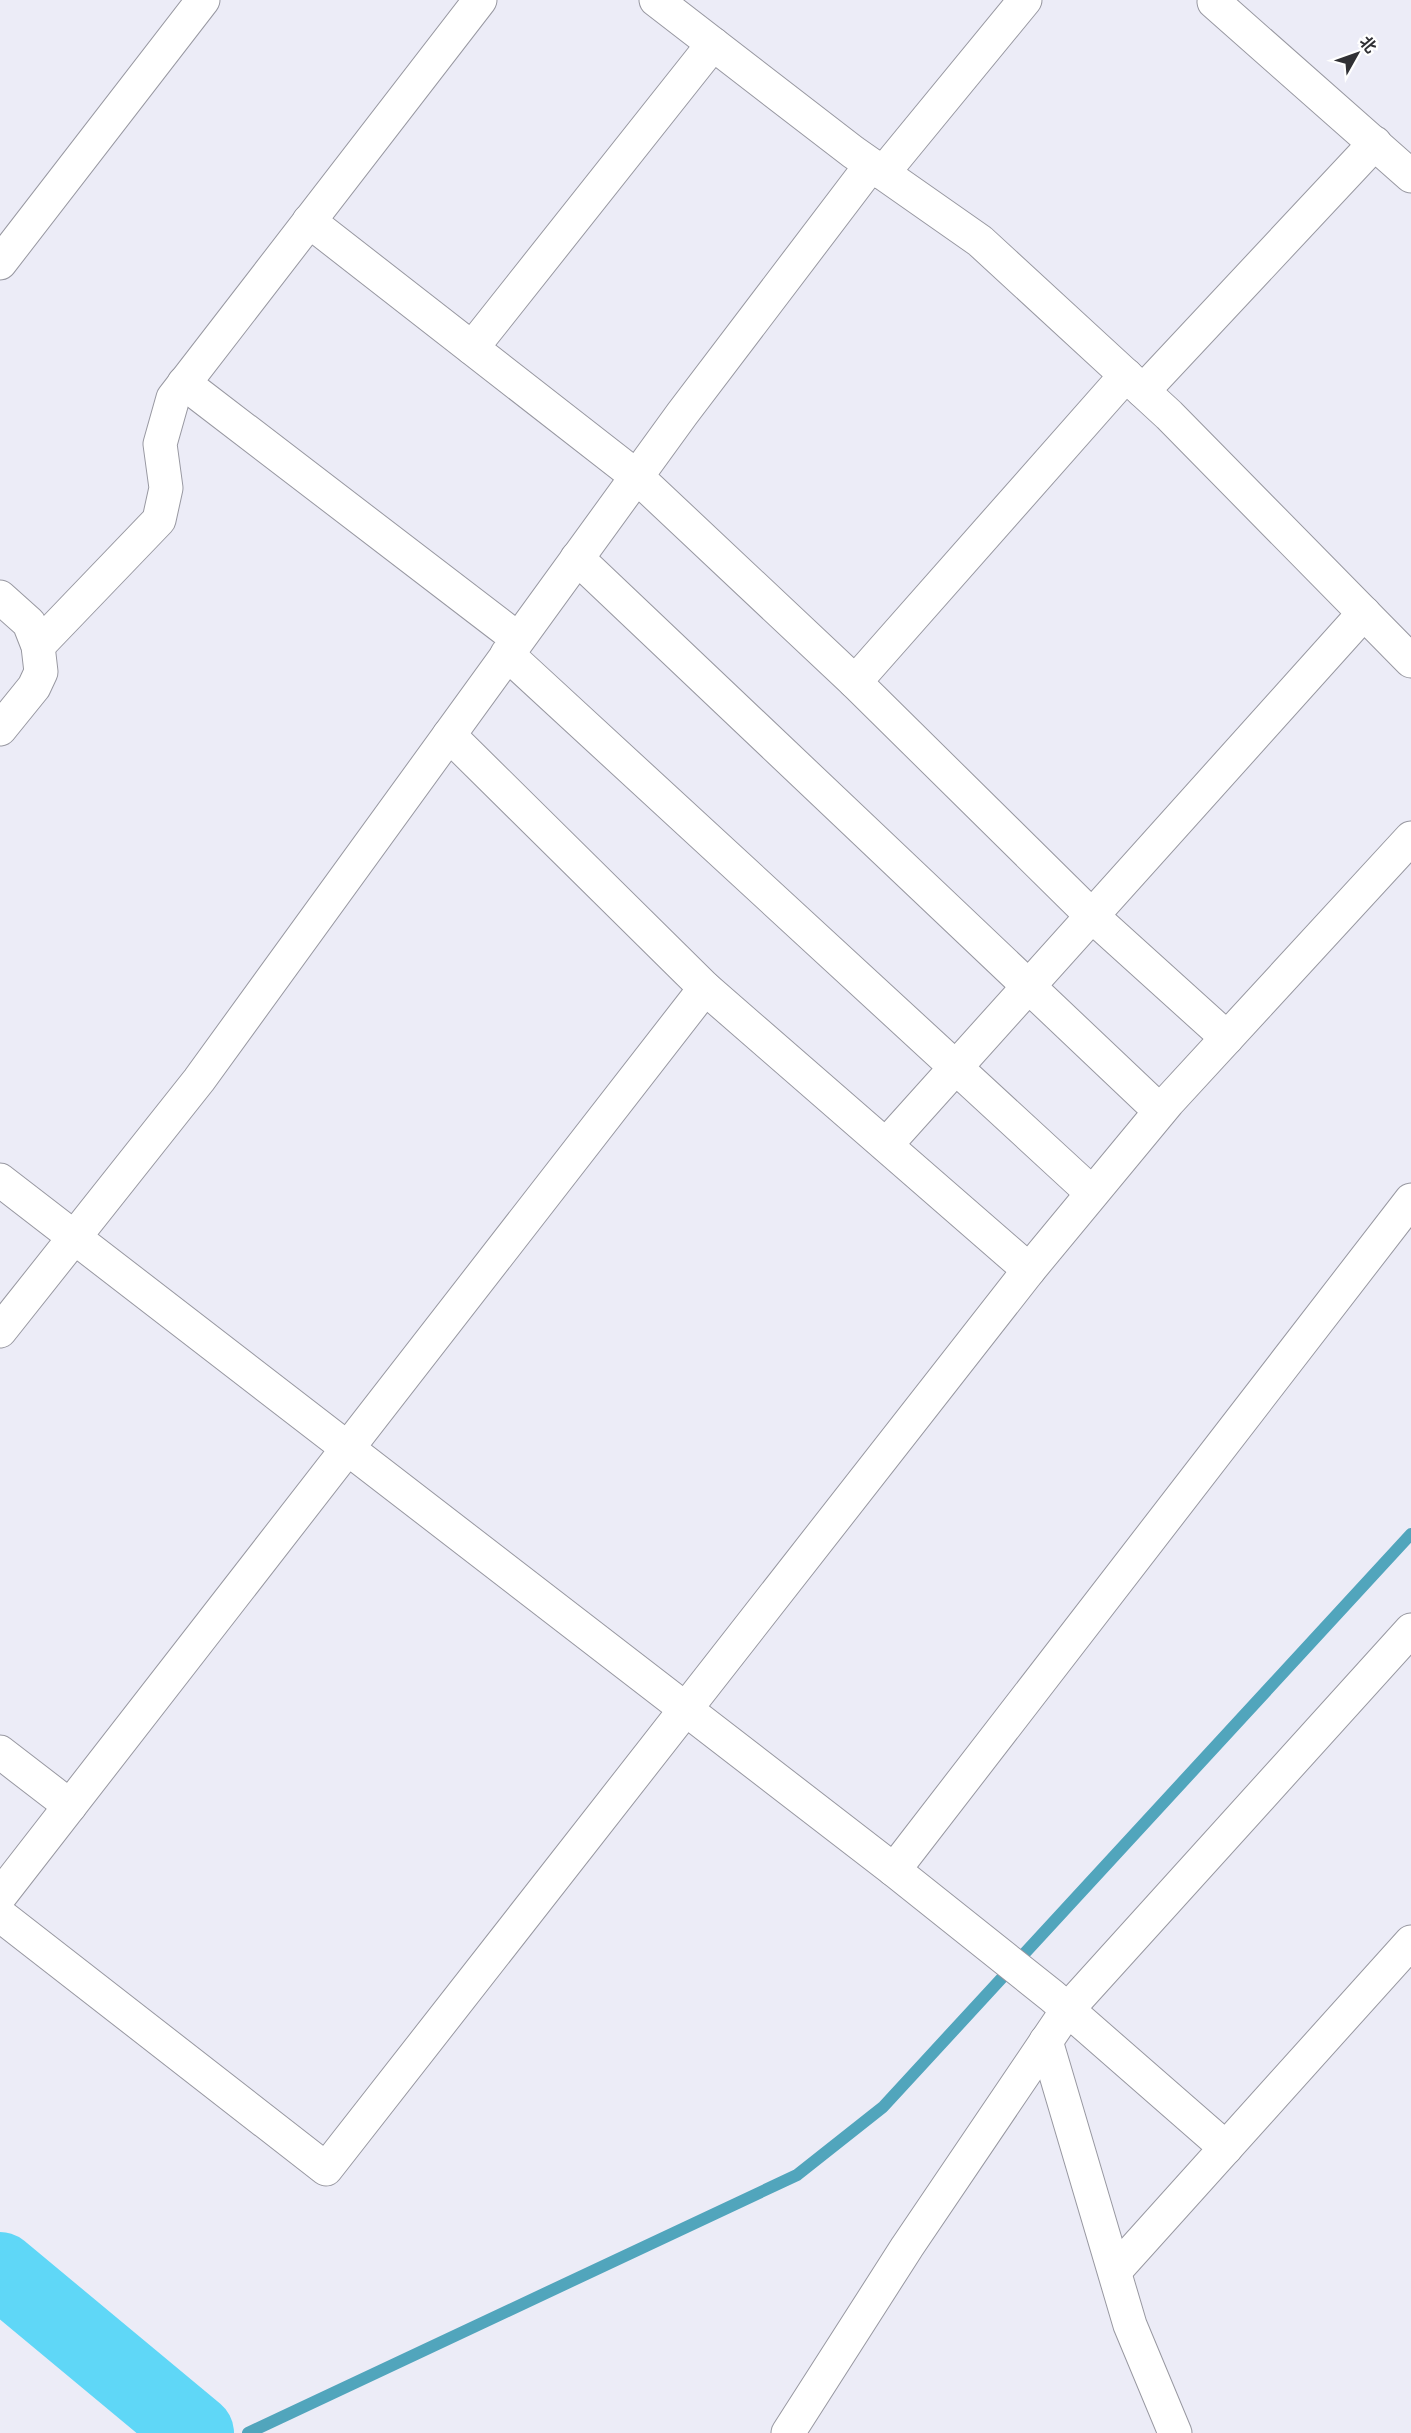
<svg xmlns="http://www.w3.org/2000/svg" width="1411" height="2433" font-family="'Roboto Condensed','Noto Sans SC',sans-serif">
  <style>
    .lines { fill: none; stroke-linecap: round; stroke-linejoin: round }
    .stream { stroke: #51a5bc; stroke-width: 12 }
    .river { stroke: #5fd7f7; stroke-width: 76 }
    .minor-casing { stroke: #9898a1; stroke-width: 35 }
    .minor { stroke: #fff; stroke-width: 33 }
  </style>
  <rect width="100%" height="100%" fill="#ececf7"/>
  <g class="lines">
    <!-- stream -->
    <polyline class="stream" points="248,2433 797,2175 883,2107 1411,1534"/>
    <!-- river -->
    <polyline class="river" points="0,2270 196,2433"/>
    <defs>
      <g id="minor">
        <polyline points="656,0 853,152 980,241 1169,415 1411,661"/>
        <polyline points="1214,2 1411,176"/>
        <polyline points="883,173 1025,0"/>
        <polyline points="309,221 636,476 855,682 1092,916 1227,1038"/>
        <polyline points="0,263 203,0"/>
        <polyline points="472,348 713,44"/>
        <polyline points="184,383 518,639"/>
        <polyline points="1143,391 1375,143"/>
        <polyline points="577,558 1160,1111"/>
        <polyline points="0,597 29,623 38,646 41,672 34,687 0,729"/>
        <polyline points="38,646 159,520 166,488 160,444 173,398 480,0"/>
        <polyline points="507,654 1092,1193"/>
        <polyline points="855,682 1126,375"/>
        <polyline points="449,735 705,988 1029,1270"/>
        <polyline points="886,1145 1364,613"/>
        <polyline points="0,1180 894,1870 1052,1996 1226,2148"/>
        <polyline points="0,1331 199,1080 682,414 871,165"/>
        <polyline points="0,1752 70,1806"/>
        <polyline points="894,1870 1411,1200"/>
        <polyline points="0,1896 705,988"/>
        <polyline points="0,1915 326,2169 1029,1270 1168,1102 1411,838"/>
        <polyline points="1046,2041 1130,2325 1175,2433"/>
        <polyline points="1115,2271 1411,1942"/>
        <polyline points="788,2433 907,2247 1068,2009 1411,1630"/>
      </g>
    </defs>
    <!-- minor casing -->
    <use href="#minor" class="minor-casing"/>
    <!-- minor -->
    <use href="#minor" class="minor"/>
  </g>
  <!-- north arrow -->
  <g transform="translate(1357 54) rotate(50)" stroke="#ffffff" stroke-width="4.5" paint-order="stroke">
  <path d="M0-4.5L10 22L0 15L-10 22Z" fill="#303034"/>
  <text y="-9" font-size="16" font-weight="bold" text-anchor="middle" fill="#303034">北</text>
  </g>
</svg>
